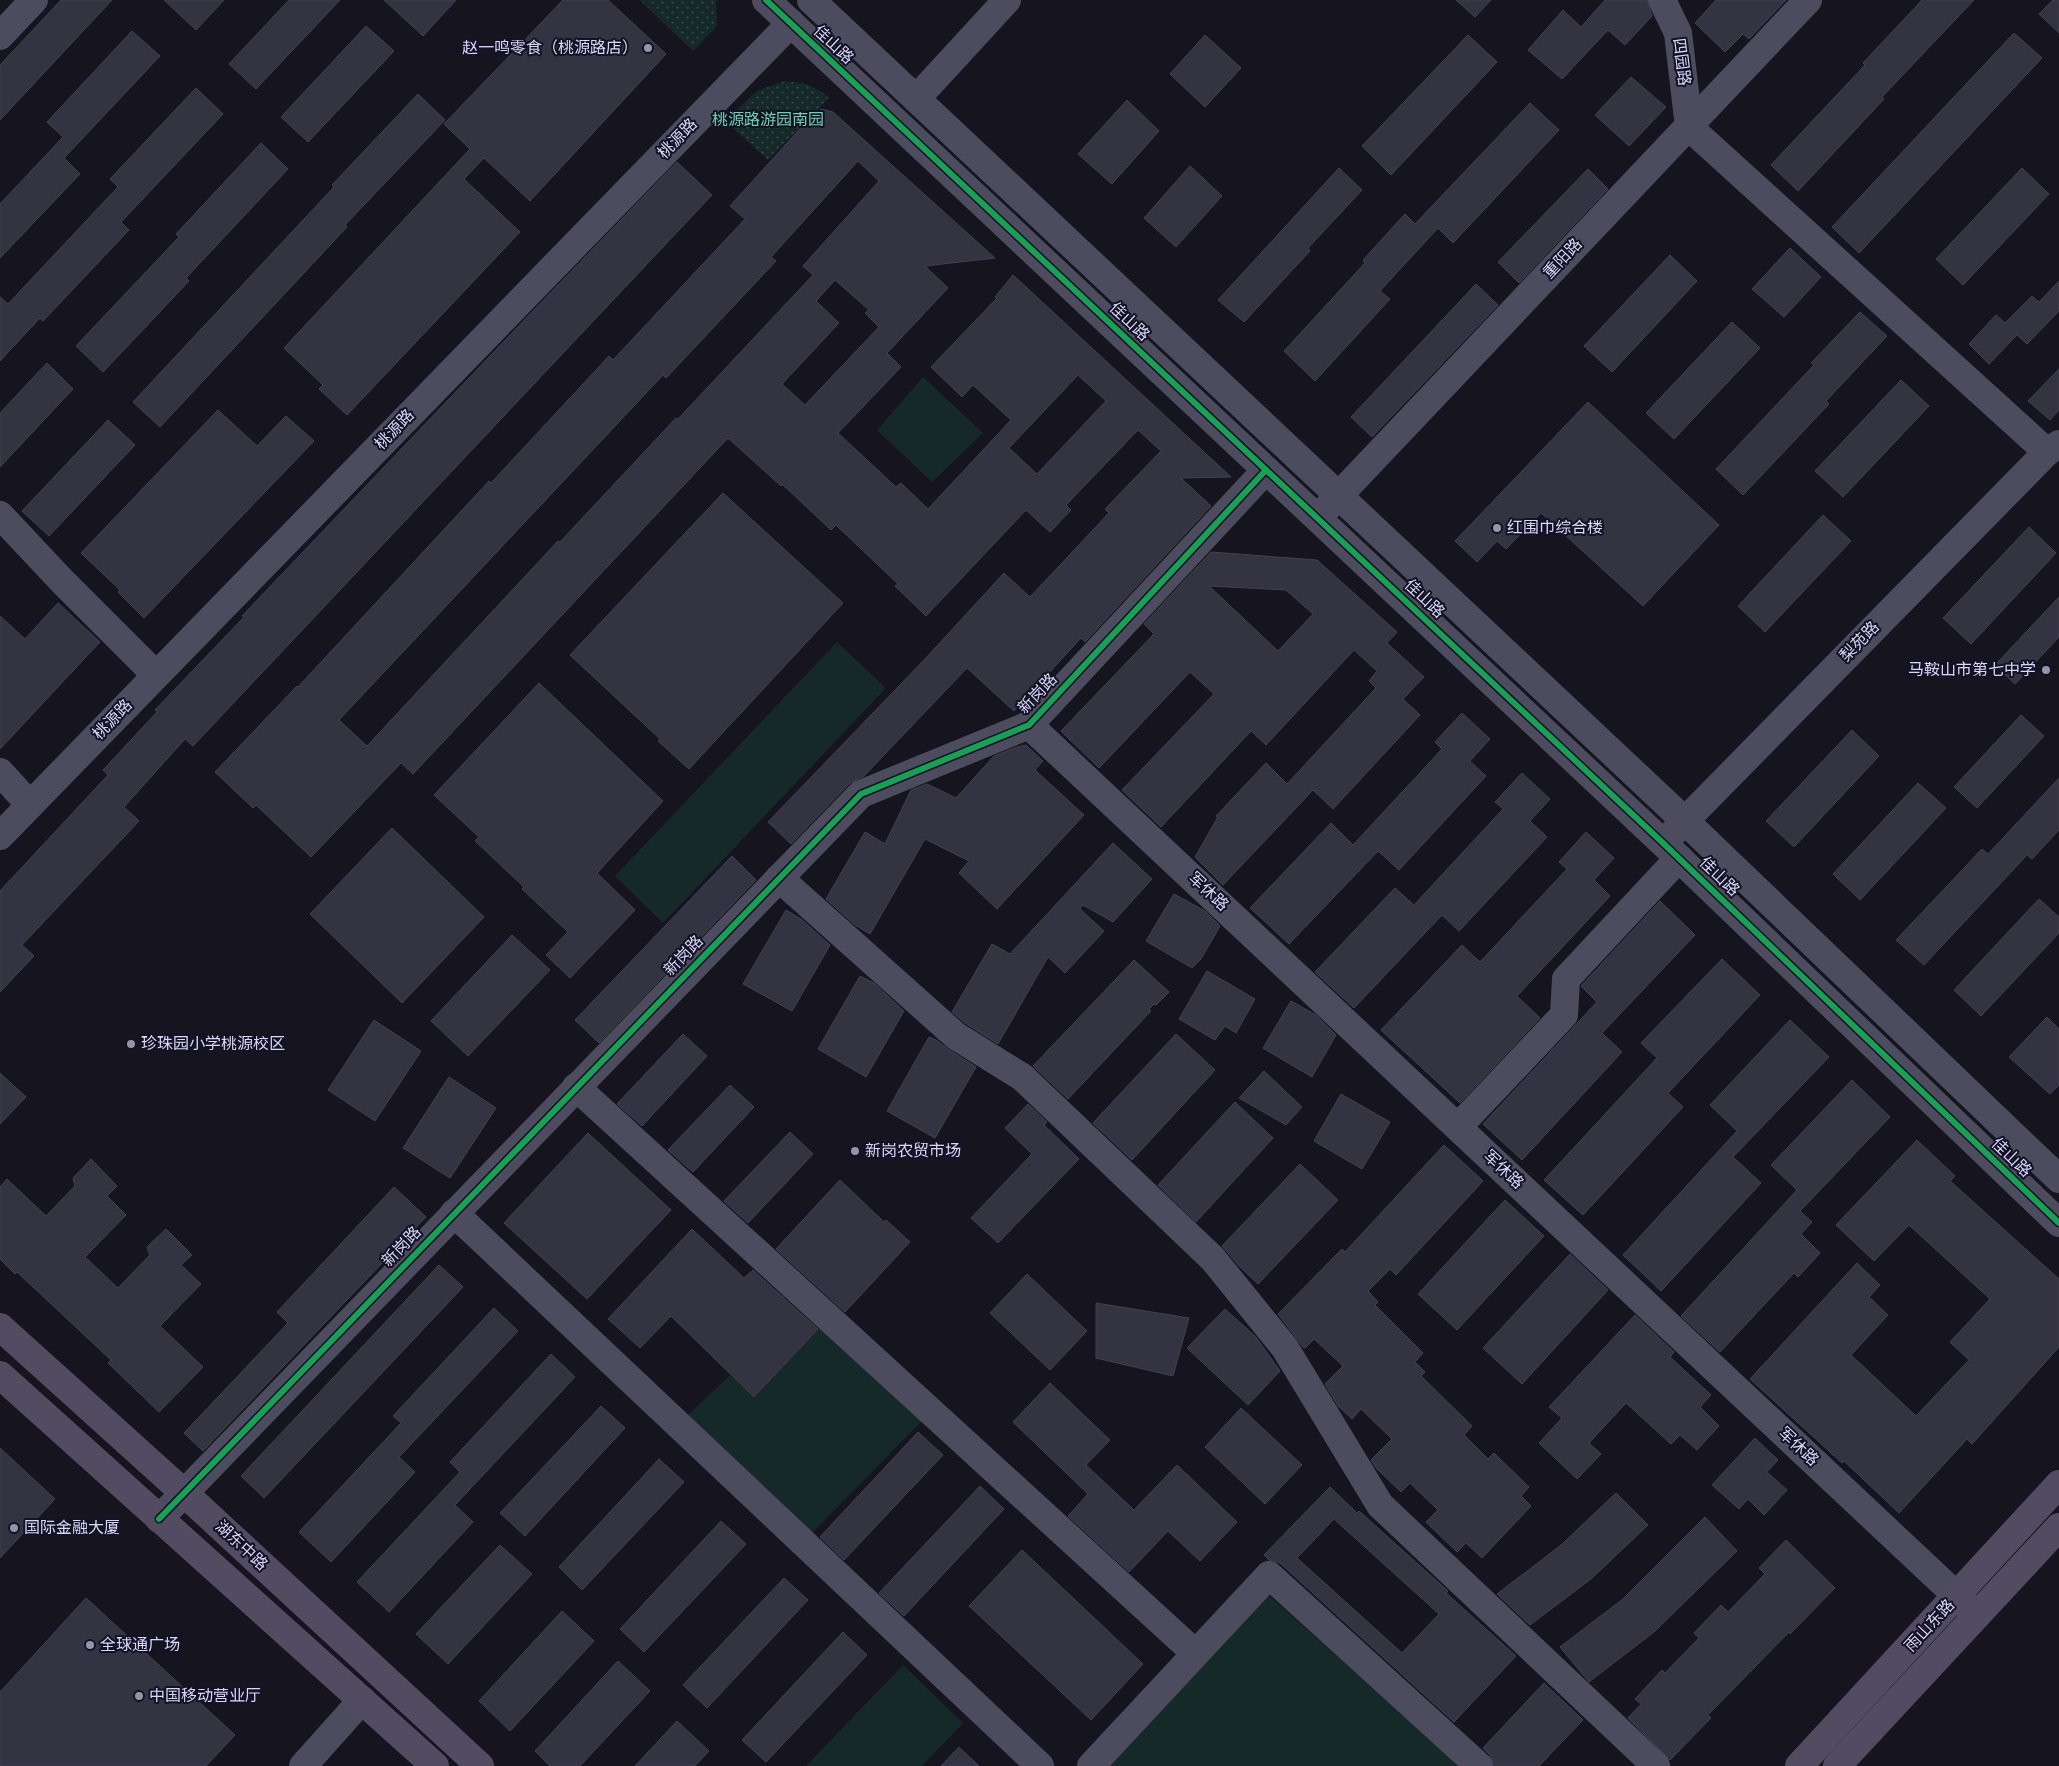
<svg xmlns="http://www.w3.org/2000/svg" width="2059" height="1766" font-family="'Sofia Sans Condensed','Noto Sans SC',sans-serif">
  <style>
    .grass { fill: #152929 }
    .park { fill: url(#park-dots) }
    .building { fill: #343341; stroke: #434152; fill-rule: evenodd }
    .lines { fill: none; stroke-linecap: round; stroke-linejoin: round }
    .minor { stroke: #4c4c5e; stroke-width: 28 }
    .major { stroke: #524c62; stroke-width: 28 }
    .cycleway-casing { stroke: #131123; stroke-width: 9 }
    .cycleway { stroke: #1a9f57; stroke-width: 6 }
    .poi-dot { fill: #9594ad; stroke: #131123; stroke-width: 2 }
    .labels { text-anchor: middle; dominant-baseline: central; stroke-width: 4; stroke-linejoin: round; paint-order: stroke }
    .street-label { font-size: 16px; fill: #d9d8fa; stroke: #131123 }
    .poi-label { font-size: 16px; fill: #d9d8fa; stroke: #131123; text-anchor: start }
    .park-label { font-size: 16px; fill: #6dd1b0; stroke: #131123 }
  </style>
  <defs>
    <pattern id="park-dots" width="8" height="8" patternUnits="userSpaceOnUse" patternTransform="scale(1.25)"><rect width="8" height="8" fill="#152929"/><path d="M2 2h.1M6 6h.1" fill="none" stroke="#364749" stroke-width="1.8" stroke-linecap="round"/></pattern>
  </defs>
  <rect width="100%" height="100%" fill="#16151f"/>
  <!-- grass -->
  <g class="grass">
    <polygon points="923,377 983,433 932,482 877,430"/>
    <polygon points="837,642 886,688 663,923 615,876"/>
    <polygon points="820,1327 922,1421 811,1534 687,1416 730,1375 755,1397"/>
    <polygon points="1265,1592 1460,1766 1104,1766"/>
    <polygon points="903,1665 963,1723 922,1766 806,1766"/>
  </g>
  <!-- park -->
  <g class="park">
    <polygon points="640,0 716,0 717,26 693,51"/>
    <path d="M 785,81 C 805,83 814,85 829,98 L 768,160 L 725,121 L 757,91 Z"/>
  </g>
  <!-- building -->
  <g class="building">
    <polygon points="61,0 112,0 0,120 0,65"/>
    <polygon points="164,0 224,0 196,30"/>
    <polygon points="289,0 340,0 256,89 229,64"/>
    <polygon points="384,0 456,0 423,36"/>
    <polygon points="563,0 608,0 666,54 530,201 484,158 464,179 520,232 347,415 319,389 323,385 284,348 470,149 444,124"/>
    <polygon points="1456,0 1491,0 1475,17"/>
    <polygon points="1605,0 1647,0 1652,16 1625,45 1608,30 1562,79 1528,50 1563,10 1581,27"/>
    <polygon points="1716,0 1786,0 1749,39 1743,34 1725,52 1695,23"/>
    <polygon points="1922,0 1974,0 1882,97 1884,99 1798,191 1771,165 1865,65 1863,63"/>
    <polygon points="2053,0 2059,0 2059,33 2039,14"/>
    <polygon points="366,26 394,51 308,142 281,117"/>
    <polygon points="132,31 160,56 64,158 80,174 0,258 0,204 63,137 47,122"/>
    <polygon points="2014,33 2042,58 1859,253 1832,227"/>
    <polygon points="1205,35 1241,68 1205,107 1170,74"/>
    <polygon points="1468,35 1497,62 1391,175 1362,146"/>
    <polygon points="1631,77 1666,107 1629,146 1595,115"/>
    <polygon points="196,88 223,114 121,222 129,230 43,321 40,318 0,361 0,297 8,304 118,187 110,179"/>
    <polygon points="418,94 445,120 345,225 347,227 160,427 133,402 334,187 332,185"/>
    <polygon points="1127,100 1159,131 1112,184 1078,154"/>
    <polygon points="1530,103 1559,130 1453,243 1438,228 1380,291 1390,299 1315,381 1284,351 1365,263 1363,260 1405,214 1415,224"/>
    <path d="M 821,109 L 833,112 L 995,258 L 925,266 L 948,288 L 887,353 L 901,367 L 838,433 L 896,487 L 901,483 L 928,509 L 1011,420 L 973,385 L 962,397 L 931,367 L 997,298 L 995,297 L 1013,275 L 1231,477 L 1181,478 L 1211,506 L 1085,642 L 1081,638 L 1014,711 L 967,668 L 864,776 L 850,783 L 791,844 L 768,822 L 925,659 L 1004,573 L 1030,597 L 1109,513 L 1105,509 L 1161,451 L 1138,430 L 1066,505 L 1071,510 L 1050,532 L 1026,510 L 926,616 L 895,586 L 898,584 L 836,525 L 831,530 L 782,484 L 781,486 L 728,438 L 413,774 L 401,763 L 311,857 L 256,805 L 253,808 L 215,772 L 297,686 L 298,687 L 489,481 L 491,483 L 609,356 L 613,360 L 745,219 L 730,206 L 807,121 ZM 858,161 L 879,181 L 803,266 L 813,275 L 678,419 L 676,418 L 560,542 L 558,541 L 367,746 L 339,720 L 663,375 L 666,378 L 776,261 L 771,257 ZM 835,280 L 869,310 L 865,313 L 879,327 L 805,405 L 782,384 L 839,323 L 816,301 ZM 1078,375 L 1106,401 L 1037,474 L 1009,448 Z"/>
    <polygon points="261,143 288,169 186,278 189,281 103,372 76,346 179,237 176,234"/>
    <polygon points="677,162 712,195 193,746 185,739 124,807 139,821 22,945 34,956 0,992 0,891 108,775 103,770 157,712 155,710 244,617 242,616 531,313"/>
    <polygon points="1190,166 1222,196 1176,247 1144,218"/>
    <polygon points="1339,168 1362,190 1308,248 1310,251 1244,322 1218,300"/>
    <polygon points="2022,168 2049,194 1963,285 1936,259"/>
    <polygon points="1588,169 1608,189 1519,283 1498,262"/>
    <polygon points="1790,248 1821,277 1784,317 1752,289"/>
    <polygon points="1670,255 1697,281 1612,372 1584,346"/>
    <polygon points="2059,281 2059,311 2027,344 2017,335 1989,364 1969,344 1996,315 2005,323 2032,296 2039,302"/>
    <polygon points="1476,284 1498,305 1372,437 1351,417"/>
    <polygon points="1860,312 1887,336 1826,401 1829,404 1743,495 1716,469 1814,365 1811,363"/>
    <polygon points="1732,322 1760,348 1674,439 1646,413"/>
    <polygon points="47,363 73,389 0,467 0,413"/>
    <polygon points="2059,369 2059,410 2050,420 2028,401"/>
    <polygon points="1901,380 1929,406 1843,497 1815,471"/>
    <polygon points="1588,402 1719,525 1643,606 1541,513 1506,549 1497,541 1477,562 1455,541"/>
    <polygon points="218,410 257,446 286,416 314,441 144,618 118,592 120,590 81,553"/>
    <polygon points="108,420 135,445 49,536 22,511"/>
    <polygon points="723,493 843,603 689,769 658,741 660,739 570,655"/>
    <polygon points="1823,515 1851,541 1765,632 1738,606"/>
    <polygon points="2029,527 2056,553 1971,644 1943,618"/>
    <path d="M 1211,552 L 1317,560 L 1397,632 L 1387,643 L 1424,677 L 1403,699 L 1420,715 L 1333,809 L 1313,790 L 1223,885 L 1195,857 L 1218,817 L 1216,816 L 1266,763 L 1287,784 L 1376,688 L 1369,681 L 1377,671 L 1354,650 L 1266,745 L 1251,731 L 1161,827 L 1122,790 L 1214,694 L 1190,672 L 1099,768 L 1061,731 L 1154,634 L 1144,624 ZM 1209,586 L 1286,590 L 1313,614 L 1278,651 Z"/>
    <polygon points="2059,597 2059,637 2015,684 1995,665"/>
    <polygon points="58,603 100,642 0,749 0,616 25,639"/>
    <polygon points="539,683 663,801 597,873 635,910 570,978 546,955 568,932 522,889 524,887 475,841 479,837 434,795"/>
    <polygon points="1462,713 1490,739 1470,761 1486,776 1399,870 1378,851 1289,944 1250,908 1331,823 1353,845 1442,749 1435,742"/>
    <polygon points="2021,715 2044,736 1977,808 1954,787"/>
    <polygon points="1852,730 1879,756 1794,847 1766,821"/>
    <polygon points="1026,745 1043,761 1035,770 1084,815 997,909 959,873 969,861 925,839 870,934 855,925 826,899 865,832 885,844 911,790 927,784 956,798 994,756 1017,747"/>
    <polygon points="1522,773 1550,799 1530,821 1547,837 1459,931 1442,915 1354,1008 1315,972 1395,888 1414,905 1503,809 1495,802"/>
    <polygon points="2059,778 2059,830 2032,859 2027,855 1924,965 1896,940 1982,849 1988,854"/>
    <polygon points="1918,783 1946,808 1860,900 1833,874"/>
    <polygon points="392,828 484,917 402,1003 310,914"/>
    <polygon points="1586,832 1614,858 1594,880 1610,896 1517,996 1540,1018 1460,1103 1381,1030 1462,945 1480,962 1567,869 1559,862"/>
    <polygon points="1113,843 1152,879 1113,922 1083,905 1080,909 1104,931 1065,973 1048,957 998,1044 965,1023 952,1012 992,944 1010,954"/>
    <polygon points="732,856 756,880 599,1043 575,1020"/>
    <polygon points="1174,894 1205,911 1220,926 1201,959 1192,968 1146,941"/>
    <polygon points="2039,899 2059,917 2059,933 1981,1016 1954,990"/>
    <polygon points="1660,901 1695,935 1602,1033 1622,1052 1522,1160 1483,1124 1597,1002 1581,986"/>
    <polygon points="786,910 801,919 830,945 792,1011 743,984"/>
    <polygon points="512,935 550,970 468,1056 431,1021"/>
    <polygon points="1722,959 1760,995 1668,1093 1683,1107 1583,1215 1544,1180 1657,1058 1641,1043"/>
    <polygon points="1134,960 1169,992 1156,1005 1154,1004 1149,1009 1151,1011 1068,1099 1033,1066"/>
    <polygon points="1207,971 1255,999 1236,1033 1225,1026 1215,1040 1179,1019"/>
    <polygon points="860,976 874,983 904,1011 866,1077 818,1049"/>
    <polygon points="1291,1001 1316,1015 1336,1035 1312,1077 1263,1048"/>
    <polygon points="2047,1017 2059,1029 2059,1085 2050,1094 2009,1057"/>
    <polygon points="374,1020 421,1051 375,1121 328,1090"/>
    <polygon points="1790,1020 1829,1057 1733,1157 1761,1183 1661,1291 1623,1255 1737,1131 1710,1105"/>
    <polygon points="683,1034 707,1056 642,1126 617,1104"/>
    <polygon points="1176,1034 1215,1070 1132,1160 1093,1123"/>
    <polygon points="929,1037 936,1040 948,1049 976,1067 935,1138 887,1111"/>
    <polygon points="1264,1071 1302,1107 1286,1125 1239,1098"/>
    <polygon points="0,1073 26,1097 0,1124"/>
    <polygon points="449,1077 496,1108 450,1178 403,1148"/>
    <polygon points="1852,1080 1890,1117 1800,1211 1812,1222 1801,1234 1820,1253 1798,1277 1794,1273 1720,1352 1681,1316 1797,1190 1771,1165"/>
    <polygon points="730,1085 754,1107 693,1172 668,1150"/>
    <polygon points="1341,1094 1390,1122 1362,1169 1314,1141"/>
    <polygon points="1235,1102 1273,1138 1196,1222 1158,1185"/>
    <polygon points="1028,1104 1047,1122 1044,1125 1079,1159 998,1243 971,1218 1032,1154 1005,1128"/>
    <polygon points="790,1132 813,1154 748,1223 724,1201"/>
    <polygon points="588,1133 671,1210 587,1299 504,1223"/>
    <polygon points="1917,1140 1955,1176 1950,1181 2059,1279 2059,1347 1972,1444 1967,1439 1899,1513 1844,1461 1842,1463 1750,1379 1857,1263 1880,1285 1869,1297 1888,1315 1851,1355 1916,1416 1969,1360 1950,1342 1990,1299 1909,1225 1874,1261 1836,1225"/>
    <polygon points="1444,1145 1483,1181 1396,1275 1390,1269 1368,1291 1378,1302 1375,1305 1423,1353 1415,1362 1425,1372 1421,1376 1472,1426 1464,1435 1488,1459 1494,1453 1529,1487 1521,1496 1531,1506 1482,1558 1466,1543 1457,1552 1426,1522 1438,1510 1410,1483 1401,1492 1376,1468 1371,1460 1392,1439 1361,1409 1352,1419 1338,1406 1325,1384 1343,1366 1314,1339 1305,1348 1303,1347 1278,1314 1342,1249 1345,1252"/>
    <polygon points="91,1159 117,1186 107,1196 126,1215 85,1257 118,1288 150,1255 147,1247 166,1229 192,1255 181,1265 201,1284 160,1326 203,1367 159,1412 108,1363 111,1360 17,1272 15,1274 0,1259 0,1187 7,1179 46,1216 75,1186 73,1178"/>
    <polygon points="1300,1164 1338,1200 1258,1284 1240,1267 1222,1246"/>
    <polygon points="840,1180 884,1222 886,1220 910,1242 845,1312 776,1249"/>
    <polygon points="394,1187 426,1217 203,1451 184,1433 288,1323 277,1312"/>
    <polygon points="1505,1200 1544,1236 1457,1330 1418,1294"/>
    <polygon points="692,1229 744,1278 753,1270 818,1329 754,1397 671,1316 640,1348 608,1319"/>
    <polygon points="1570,1254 1608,1290 1522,1384 1483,1348"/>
    <polygon points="439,1265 463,1287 264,1498 241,1476"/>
    <polygon points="1027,1274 1087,1331 1050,1370 990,1313"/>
    <polygon points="1096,1303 1189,1318 1173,1376 1096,1358"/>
    <polygon points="494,1308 518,1331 399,1457 415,1472 331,1562 299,1532 401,1423 393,1416"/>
    <polygon points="1225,1309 1256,1337 1280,1371 1248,1405 1187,1348"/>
    <polygon points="1635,1315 1674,1352 1670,1357 1711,1395 1700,1407 1719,1426 1697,1450 1680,1435 1671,1444 1626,1403 1589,1443 1601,1454 1577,1479 1539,1443 1562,1418 1549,1407"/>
    <polygon points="551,1354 575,1377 455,1505 473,1522 389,1612 357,1582 460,1472 450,1462"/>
    <polygon points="1050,1383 1110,1440 1086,1465 1134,1510 1177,1465 1237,1522 1200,1561 1168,1531 1129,1572 1068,1516 1088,1494 1013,1422"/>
    <polygon points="601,1406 625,1428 525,1536 500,1513"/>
    <polygon points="1241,1408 1302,1465 1265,1504 1205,1447"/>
    <polygon points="918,1432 943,1455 844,1560 820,1537"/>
    <polygon points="1755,1438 1778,1460 1767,1472 1787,1490 1764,1515 1748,1499 1739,1509 1712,1485"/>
    <polygon points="0,1448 55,1499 0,1558"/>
    <polygon points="659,1459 684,1482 582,1590 559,1567"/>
    <polygon points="980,1486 1004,1509 904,1616 879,1593"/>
    <path d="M 1330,1487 L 1357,1513 L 1359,1511 L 1448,1591 L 1446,1593 L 1516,1656 L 1454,1722 L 1280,1563 L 1269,1560 L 1264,1555 ZM 1334,1519 L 1439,1614 L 1402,1653 L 1297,1558 Z"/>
    <polygon points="1616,1493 1648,1525 1591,1579 1530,1625 1497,1594 1560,1546"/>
    <polygon points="1705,1517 1737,1551 1654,1632 1589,1682 1560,1647 1623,1599"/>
    <polygon points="721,1521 746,1544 644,1652 620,1629"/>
    <polygon points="1786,1540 1835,1588 1790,1634 1789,1632 1708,1715 1711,1718 1670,1760 1628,1718 1641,1704 1635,1699 1662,1670 1665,1673 1699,1638 1694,1633 1721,1605 1728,1612 1765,1574 1759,1568"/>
    <polygon points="500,1545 532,1574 448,1664 416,1634"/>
    <polygon points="1022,1550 1143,1664 1091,1720 969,1606"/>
    <polygon points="784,1578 808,1600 707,1708 683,1685"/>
    <polygon points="86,1598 235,1735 206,1766 0,1766 0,1692"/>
    <polygon points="562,1611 594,1641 510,1731 479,1701"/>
    <polygon points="843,1632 867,1655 766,1762 742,1740"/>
    <polygon points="618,1661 650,1691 580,1766 550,1766 535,1751"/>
    <polygon points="1544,1683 1583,1720 1539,1766 1494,1766 1490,1755 1483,1748"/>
    <polygon points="677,1721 709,1751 695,1766 635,1766"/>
    <polygon points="959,1747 979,1766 941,1766"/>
  </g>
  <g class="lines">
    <!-- minor -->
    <g class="minor">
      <polyline points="766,0 1663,843 2059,1223"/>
      <polyline points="811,0 1685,821 2059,1179"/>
      <polyline points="1662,0 1678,33 1689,127 2047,452"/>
      <polyline points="0,36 34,0"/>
      <polyline points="916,99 1007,0"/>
      <polyline points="1327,508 1808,0"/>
      <polyline points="0,515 62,581 156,675"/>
      <polyline points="1029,725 1974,1612"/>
      <polyline points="0,772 30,805"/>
      <polyline points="1673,833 2047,452 2059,444"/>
      <polyline points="0,836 791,23"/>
      <polyline points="779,878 956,1036 1022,1077 1213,1259 1285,1348 1380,1505 1656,1766"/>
      <polyline points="576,1087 1195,1653"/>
      <polyline points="1458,1127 1564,1015 1566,979 1679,858"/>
      <polyline points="454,1213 1040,1766"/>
      <polyline points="159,1519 861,794 1029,725 1266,470"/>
      <polyline points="303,1766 362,1700"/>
      <polyline points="1091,1766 1269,1575 1479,1766"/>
    </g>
    <!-- major -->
    <g class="major">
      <polyline points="0,1327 183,1492 480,1766"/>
      <polyline points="0,1375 435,1766"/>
      <polyline points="1799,1766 2059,1484"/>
      <polyline points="1837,1766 2059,1527"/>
    </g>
    <defs>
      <g id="cycleway">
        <polyline points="766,0 1663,843 2059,1223"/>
        <polyline points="159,1519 861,794 1029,725 1266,470"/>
      </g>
    </defs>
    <!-- cycleway casing -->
    <use href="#cycleway" class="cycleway-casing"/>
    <!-- cycleway -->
    <use href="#cycleway" class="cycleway"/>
  </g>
  <!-- markers -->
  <g class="poi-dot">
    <circle cx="648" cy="48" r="5"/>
    <circle cx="1497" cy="528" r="5"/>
    <circle cx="2046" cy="670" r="5"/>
    <circle cx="131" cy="1044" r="5"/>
    <circle cx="855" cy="1151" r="5"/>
    <circle cx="14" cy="1528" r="5"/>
    <circle cx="90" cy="1645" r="5"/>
    <circle cx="139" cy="1696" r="5"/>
  </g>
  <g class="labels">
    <!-- street labels -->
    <g class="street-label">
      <text transform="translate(833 45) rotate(43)">佳山路</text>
      <text transform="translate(1681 62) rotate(83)">四园路</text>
      <text transform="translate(678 139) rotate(-46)">桃源路</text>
      <text transform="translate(1563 259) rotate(-47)">重阳路</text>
      <text transform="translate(1129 322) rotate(43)">佳山路</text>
      <text transform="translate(395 430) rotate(-46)">桃源路</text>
      <text transform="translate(1424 599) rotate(43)">佳山路</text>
      <text transform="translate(1860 642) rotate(-46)">梨苑路</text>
      <text transform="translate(1038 694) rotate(-46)">新岗路</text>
      <text transform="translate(113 720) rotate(-46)">桃源路</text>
      <text transform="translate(1719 877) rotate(44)">佳山路</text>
      <text transform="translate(1208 892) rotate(43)">军休路</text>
      <text transform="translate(684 956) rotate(-46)">新岗路</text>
      <text transform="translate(2011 1158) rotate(44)">佳山路</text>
      <text transform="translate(1503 1170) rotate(43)">军休路</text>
      <text transform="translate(402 1247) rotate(-46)">新岗路</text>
      <text transform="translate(1798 1447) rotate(43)">军休路</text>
      <text transform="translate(241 1546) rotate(43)">湖东中路</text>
      <text transform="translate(1930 1626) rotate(-47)">雨山东路</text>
    </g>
    <!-- poi labels -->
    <g class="poi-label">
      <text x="638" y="48" text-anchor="end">赵一鸣零食（桃源路店）</text>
      <text x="1507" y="528">红围巾综合楼</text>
      <text x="2036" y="670" text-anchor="end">马鞍山市第七中学</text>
      <text x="141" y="1044">珍珠园小学桃源校区</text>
      <text x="865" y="1151">新岗农贸市场</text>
      <text x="24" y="1528">国际金融大厦</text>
      <text x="100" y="1645">全球通广场</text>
      <text x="149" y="1696">中国移动营业厅</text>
    </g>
    <!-- park labels -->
    <g class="park-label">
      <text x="768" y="120">桃源路游园南园</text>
    </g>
  </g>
</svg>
